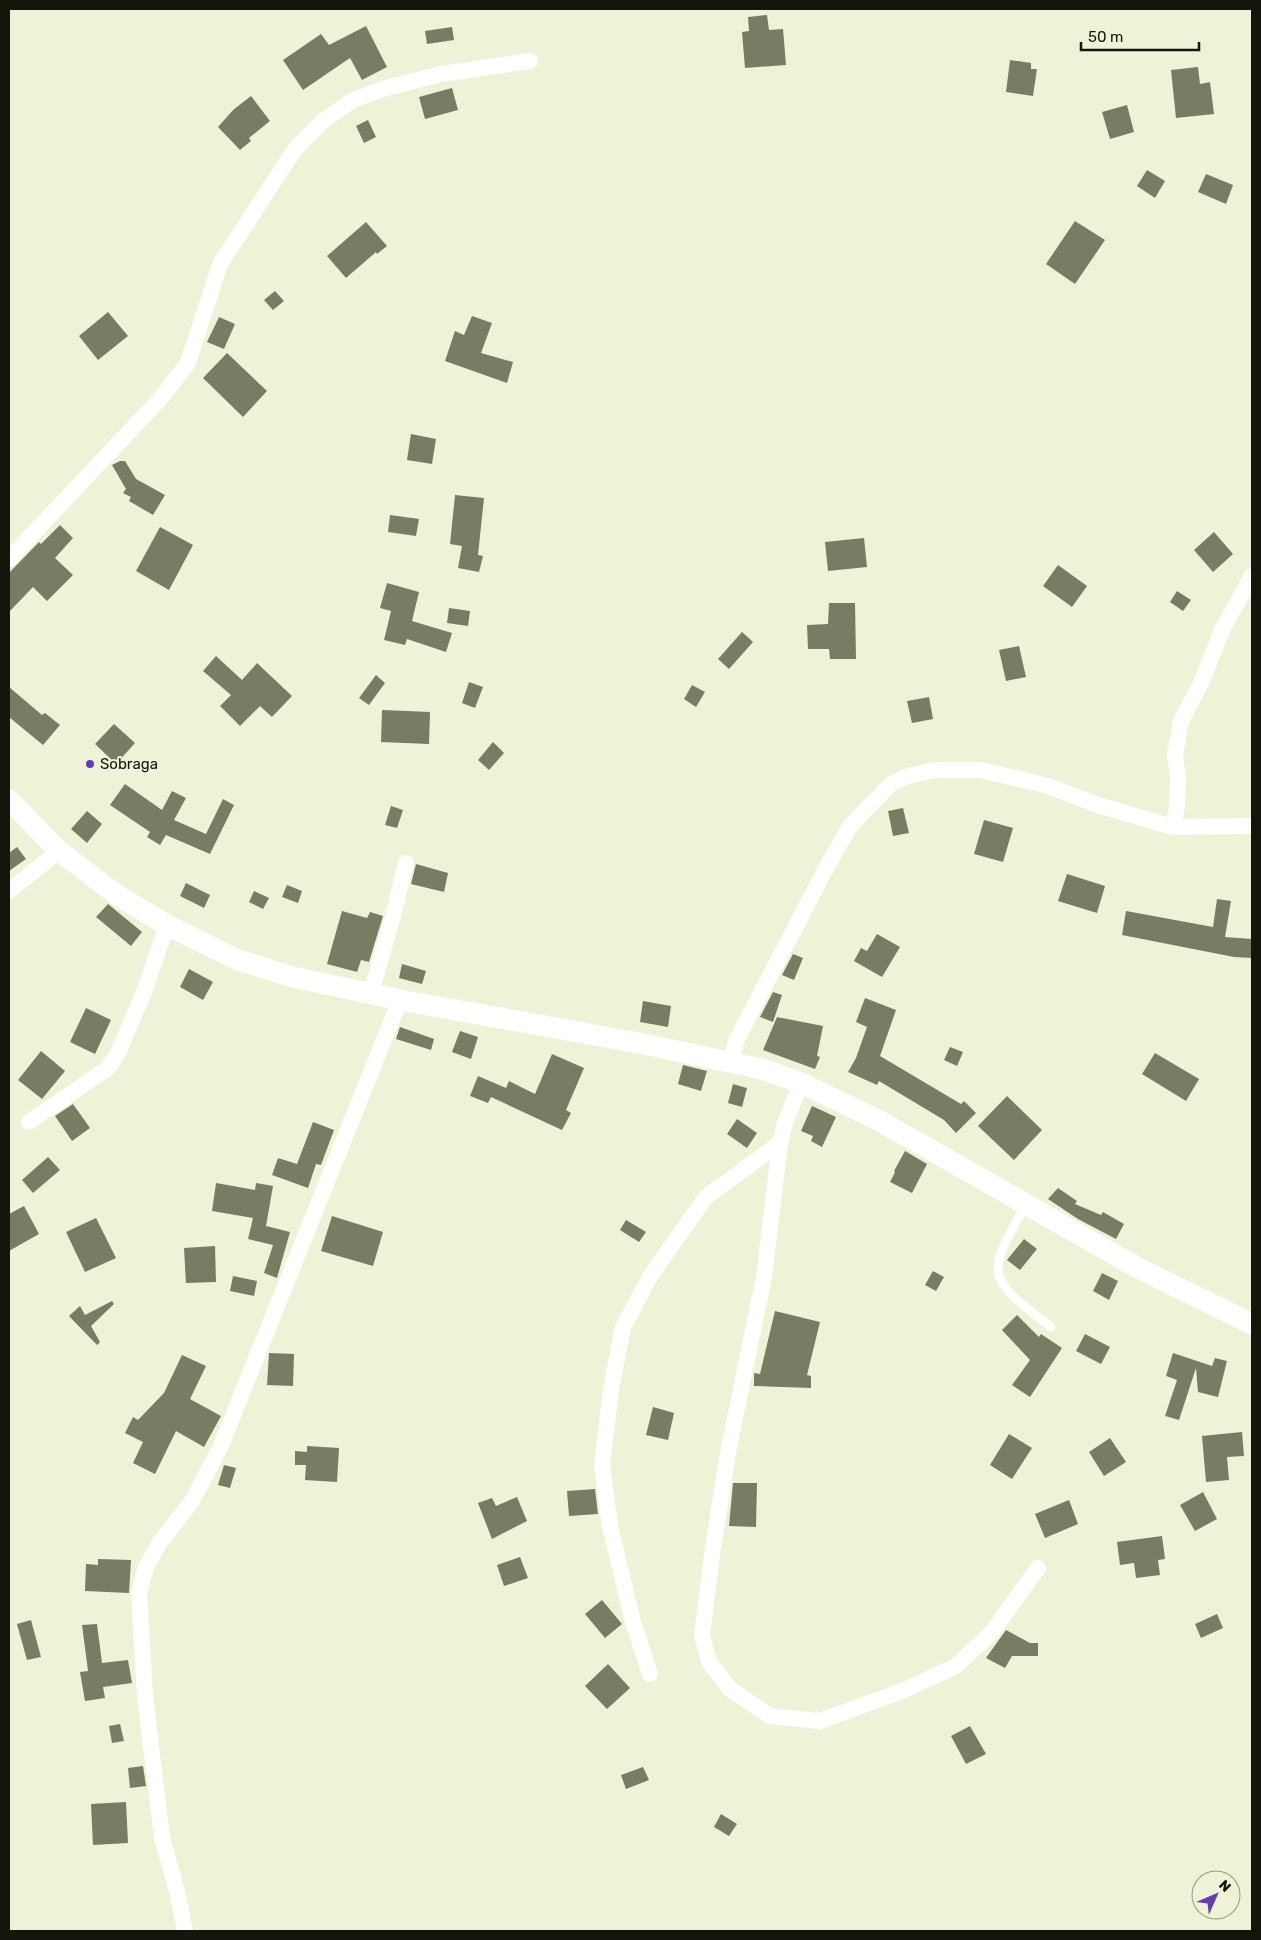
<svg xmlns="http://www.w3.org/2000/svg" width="1261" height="1940" font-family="Rubik,sans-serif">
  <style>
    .building { fill: #797c63 }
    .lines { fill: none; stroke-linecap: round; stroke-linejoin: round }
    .service { stroke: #fff; stroke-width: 9 }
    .minor { stroke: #fff; stroke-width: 16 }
    .tertiary { stroke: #fff; stroke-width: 21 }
    .poi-dot { fill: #633bb3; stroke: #eef2d6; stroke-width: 2 }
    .labels { text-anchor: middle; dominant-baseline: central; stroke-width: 4; stroke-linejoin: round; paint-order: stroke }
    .poi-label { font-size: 15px; fill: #14150b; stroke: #eef2d6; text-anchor: start }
  </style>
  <rect width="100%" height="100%" fill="#eef2d6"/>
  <!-- building -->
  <g class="building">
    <polygon points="767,15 769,30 783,29 786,65 745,68 742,32 749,31 748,17"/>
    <polygon points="366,26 387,67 362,80 350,58 303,90 283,60 321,34 329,45"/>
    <polygon points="452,27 454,40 427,44 425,31"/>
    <polygon points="1010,60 1031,63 1031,69 1037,69 1033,96 1006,92"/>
    <polygon points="1198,67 1200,84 1210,82 1214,114 1176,118 1171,70"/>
    <polygon points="452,88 458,110 425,119 419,97"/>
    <polygon points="251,96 270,121 249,138 251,141 240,150 218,127 233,110"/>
    <polygon points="1127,105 1134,132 1110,139 1102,112"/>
    <polygon points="368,120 376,137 364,143 356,126"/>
    <polygon points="1147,170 1165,181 1155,198 1137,186"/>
    <polygon points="1206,174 1233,185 1226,204 1198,192"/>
    <polygon points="1075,221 1105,240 1075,284 1046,264"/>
    <polygon points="366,222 387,246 377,254 376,252 346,278 327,256"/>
    <polygon points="275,291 284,301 273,310 264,300"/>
    <polygon points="108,312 128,336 98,360 79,336"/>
    <polygon points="472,316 492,323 481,353 513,362 507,383 445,361 455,331 464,335"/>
    <polygon points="219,317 235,324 224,349 207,342"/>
    <polygon points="227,353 267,391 243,417 203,378"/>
    <polygon points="411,434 436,439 432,464 407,460"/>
    <polygon points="120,461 125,461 136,479 165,495 153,515 129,501 131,497 123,493 126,489 112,465"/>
    <polygon points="455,495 484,498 478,555 483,556 479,572 458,568 462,546 450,544"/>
    <polygon points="390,515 419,519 416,536 388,532"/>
    <polygon points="60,525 73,538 55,558 73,575 47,601 33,587 9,612 9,573 39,542 41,544"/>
    <polygon points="160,527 193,545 169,590 136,571"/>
    <polygon points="1214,532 1233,554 1213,572 1194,550"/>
    <polygon points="864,538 867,567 828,571 825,542"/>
    <polygon points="1058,565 1087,586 1072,607 1043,586"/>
    <polygon points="387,583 419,592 412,621 452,633 446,652 407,639 405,645 384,640 391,611 380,608"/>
    <polygon points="1177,591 1191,600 1183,611 1170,602"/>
    <polygon points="829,603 855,603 856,659 830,659 829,649 808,649 807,625 828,624"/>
    <polygon points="449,608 470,611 468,626 447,623"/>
    <polygon points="742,632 753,642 729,669 718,659"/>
    <polygon points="1019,646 1026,677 1006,681 999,650"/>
    <polygon points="216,656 242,680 257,663 292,696 272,717 260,706 240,726 220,706 231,695 203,671"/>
    <polygon points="376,675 385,683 369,705 359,698"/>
    <polygon points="469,682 483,687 475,708 462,703"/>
    <polygon points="692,685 705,692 696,707 684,699"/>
    <polygon points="9,687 42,715 45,713 60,725 43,745 9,717"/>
    <polygon points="929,697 933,719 912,723 907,701"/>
    <polygon points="382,710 430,712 429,744 381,742"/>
    <polygon points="114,724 135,743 116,764 95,744"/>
    <polygon points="493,742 504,753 489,770 478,760"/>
    <polygon points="125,784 162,810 172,791 186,798 174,820 206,834 223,799 234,805 210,854 166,835 160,845 147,837 150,832 110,805"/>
    <polygon points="391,806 403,810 397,828 385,825"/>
    <polygon points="903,808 909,833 893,836 888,811"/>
    <polygon points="87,811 102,824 87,843 71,829"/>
    <polygon points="984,820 1013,828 1003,862 974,854"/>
    <polygon points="17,847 26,859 9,871 9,853"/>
    <polygon points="416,864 448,873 444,892 411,884"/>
    <polygon points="1067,874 1105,886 1097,913 1058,901"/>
    <polygon points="186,883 210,895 204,908 180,896"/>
    <polygon points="287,885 302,891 298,903 282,897"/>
    <polygon points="254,891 269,898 263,909 249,902"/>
    <polygon points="1217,899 1231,901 1225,937 1252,939 1252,958 1234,957 1122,935 1126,911 1213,927"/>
    <polygon points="108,904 142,932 131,946 96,917"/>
    <polygon points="342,911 367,918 370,912 383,916 369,962 361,960 357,972 327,964"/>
    <polygon points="877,934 900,947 882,977 854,961 861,948 867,951"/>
    <polygon points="793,954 803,958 794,980 782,975"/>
    <polygon points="402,964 426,971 422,984 399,978"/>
    <polygon points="189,969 213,982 203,1000 180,987"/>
    <polygon points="773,992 782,995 773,1022 760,1017"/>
    <polygon points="865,998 896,1010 880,1056 961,1104 964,1101 976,1113 956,1133 944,1120 879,1081 877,1085 848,1072 856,1058 867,1027 856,1022"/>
    <polygon points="643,1001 671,1006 668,1027 640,1022"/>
    <polygon points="86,1008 111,1020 95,1054 70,1042"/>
    <polygon points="777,1017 823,1026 817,1056 820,1057 815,1069 763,1050"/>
    <polygon points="400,1027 434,1039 431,1050 396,1039"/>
    <polygon points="460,1031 478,1037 471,1059 452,1052"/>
    <polygon points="950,1047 963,1052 957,1066 944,1060"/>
    <polygon points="41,1051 65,1071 42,1099 18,1080"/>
    <polygon points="1155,1053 1199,1079 1186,1101 1142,1074"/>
    <polygon points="552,1054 584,1068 566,1110 571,1113 562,1130 491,1097 488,1103 470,1096 478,1076 506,1088 509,1081 535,1094"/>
    <polygon points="683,1065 707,1071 701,1091 678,1084"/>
    <polygon points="733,1084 747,1088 742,1107 728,1103"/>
    <polygon points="1007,1096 1042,1130 1014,1160 978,1126"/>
    <polygon points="73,1104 90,1128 72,1141 55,1116"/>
    <polygon points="812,1106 836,1117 822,1147 811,1141 813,1136 801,1131"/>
    <polygon points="737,1119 757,1133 747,1148 727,1134"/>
    <polygon points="313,1122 334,1130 321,1165 316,1164 308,1188 272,1175 278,1158 297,1164"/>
    <polygon points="905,1151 927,1164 912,1193 890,1182 895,1172 894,1171"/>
    <polygon points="48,1157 60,1170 33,1193 22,1180"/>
    <polygon points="216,1183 255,1190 256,1183 273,1186 266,1226 290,1232 277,1278 264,1273 273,1245 248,1239 253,1218 212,1211"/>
    <polygon points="1058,1188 1077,1201 1075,1204 1101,1215 1103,1212 1124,1224 1116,1239 1078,1219 1048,1199"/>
    <polygon points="24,1206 39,1234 9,1251 9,1214"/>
    <polygon points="332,1216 383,1232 373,1266 321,1251"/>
    <polygon points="96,1218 116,1258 85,1272 66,1232"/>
    <polygon points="626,1220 646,1232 639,1242 620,1230"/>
    <polygon points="1024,1239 1037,1249 1020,1270 1007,1260"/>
    <polygon points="215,1246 216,1282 186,1283 184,1248"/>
    <polygon points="933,1271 944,1277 936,1291 925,1285"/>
    <polygon points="1102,1273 1118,1281 1109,1300 1093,1291"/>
    <polygon points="233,1276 257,1281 254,1296 230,1291"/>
    <polygon points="112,1301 114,1304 91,1326 100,1342 97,1345 69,1316 80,1306 85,1315"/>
    <polygon points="775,1311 820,1322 807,1375 811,1376 811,1388 754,1386 754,1373 760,1374"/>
    <polygon points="1017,1315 1039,1337 1041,1334 1062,1348 1030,1397 1012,1385 1030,1360 1002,1330"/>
    <polygon points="1085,1334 1110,1347 1101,1364 1076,1351"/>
    <polygon points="269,1353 294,1354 293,1386 267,1385"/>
    <polygon points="1173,1353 1212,1366 1215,1358 1227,1361 1218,1397 1198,1392 1196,1368 1179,1420 1165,1416 1177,1380 1166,1376"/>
    <polygon points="182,1355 206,1366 190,1399 221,1416 204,1447 176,1431 155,1474 133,1463 143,1442 125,1433 133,1417 138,1420 164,1393"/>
    <polygon points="653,1407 674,1413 668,1440 646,1435"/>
    <polygon points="1242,1432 1244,1456 1227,1457 1229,1480 1206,1482 1202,1436"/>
    <polygon points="1009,1434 1032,1448 1012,1479 990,1465"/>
    <polygon points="1110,1438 1126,1462 1104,1476 1089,1452"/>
    <polygon points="307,1446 339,1448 337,1482 305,1480 306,1465 295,1465 295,1451 307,1452"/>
    <polygon points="224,1465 236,1468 230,1488 218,1485"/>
    <polygon points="733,1483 757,1483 756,1527 729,1526"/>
    <polygon points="595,1489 598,1514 569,1516 567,1491"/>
    <polygon points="1203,1492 1217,1519 1195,1531 1180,1505"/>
    <polygon points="517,1497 527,1521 492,1539 478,1503 492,1498 496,1506"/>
    <polygon points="1069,1500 1078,1524 1045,1538 1035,1514"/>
    <polygon points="1162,1536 1165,1559 1158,1560 1160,1575 1136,1578 1134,1563 1120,1565 1117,1542"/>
    <polygon points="520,1557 528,1578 504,1586 497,1565"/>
    <polygon points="98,1559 131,1560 129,1593 85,1591 86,1564 98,1565"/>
    <polygon points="602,1600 622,1624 605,1638 585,1614"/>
    <polygon points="1217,1614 1223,1628 1201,1638 1195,1624"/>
    <polygon points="31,1620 41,1657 27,1660 17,1624"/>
    <polygon points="97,1624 102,1663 128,1660 132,1683 103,1687 105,1698 85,1701 80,1672 88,1671 82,1625"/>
    <polygon points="1006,1630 1030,1643 1038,1643 1038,1656 1012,1656 1005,1668 986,1658"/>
    <polygon points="608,1664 630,1688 607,1709 585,1686"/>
    <polygon points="120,1724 124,1741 112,1743 109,1726"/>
    <polygon points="970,1726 986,1754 966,1764 951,1736"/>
    <polygon points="143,1766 146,1786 130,1788 128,1768"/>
    <polygon points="643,1767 649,1780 626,1789 621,1775"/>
    <polygon points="126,1802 128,1843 93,1845 91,1804"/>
    <polygon points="721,1814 737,1824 729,1836 714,1827"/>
  </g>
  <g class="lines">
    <!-- service -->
    <path class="service" d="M 1026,1205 C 984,1276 987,1278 1051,1327"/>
    <!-- minor -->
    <g class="minor">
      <polyline points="9,559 160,399 188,363 220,264 295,149 324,120 353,100 386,88 441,74 530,61"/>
      <polyline points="1173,827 1177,807 1178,778 1175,755 1181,721 1202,681 1222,630 1252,576"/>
      <polyline points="9,891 59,851"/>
      <polyline points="371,993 392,920 406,863"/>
      <polyline points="731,1061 736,1041 824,872 850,826 891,784 908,776 935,770 981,770 1045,785 1098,805 1173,827 1252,826"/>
      <polyline points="801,1083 785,1123 780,1143 764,1277 729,1447 713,1547 702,1635 709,1662 730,1689 770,1716 820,1721 902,1691 956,1666 992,1632 1038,1568"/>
      <polyline points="29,1122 108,1068 118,1053 144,992 167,925"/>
      <polyline points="650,1674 633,1622 610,1526 602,1465 611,1389 623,1327 651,1275 706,1197 780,1143"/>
      <polyline points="185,1931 178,1895 162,1838 145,1696 139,1593 146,1567 160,1542 192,1501 220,1448 400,1000"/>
    </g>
    <!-- tertiary -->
    <polyline class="tertiary" points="9,800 59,851 117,895 167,925 236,959 289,976 400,1000 639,1043 762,1069 801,1083 878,1120 1138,1268 1252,1324"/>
  </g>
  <!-- markers -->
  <circle class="poi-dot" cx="90" cy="764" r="5"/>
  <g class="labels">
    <!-- poi labels -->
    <g class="poi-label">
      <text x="100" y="764">Sobraga</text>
    </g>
  </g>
  <!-- border -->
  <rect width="1261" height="1940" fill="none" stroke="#14150b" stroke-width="20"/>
  <!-- north arrow -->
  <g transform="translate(1216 1895) rotate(45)"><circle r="24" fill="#eef2d6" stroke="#979a85"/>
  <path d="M0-4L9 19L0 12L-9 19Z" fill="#633bb3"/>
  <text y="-8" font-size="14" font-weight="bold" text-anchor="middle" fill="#14150b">N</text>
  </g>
  <!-- scale -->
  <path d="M1081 42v8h118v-8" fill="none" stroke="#14150b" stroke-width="2.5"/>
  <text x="1088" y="42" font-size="15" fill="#14150b" stroke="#eef2d6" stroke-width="4" paint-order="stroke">50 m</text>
</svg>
